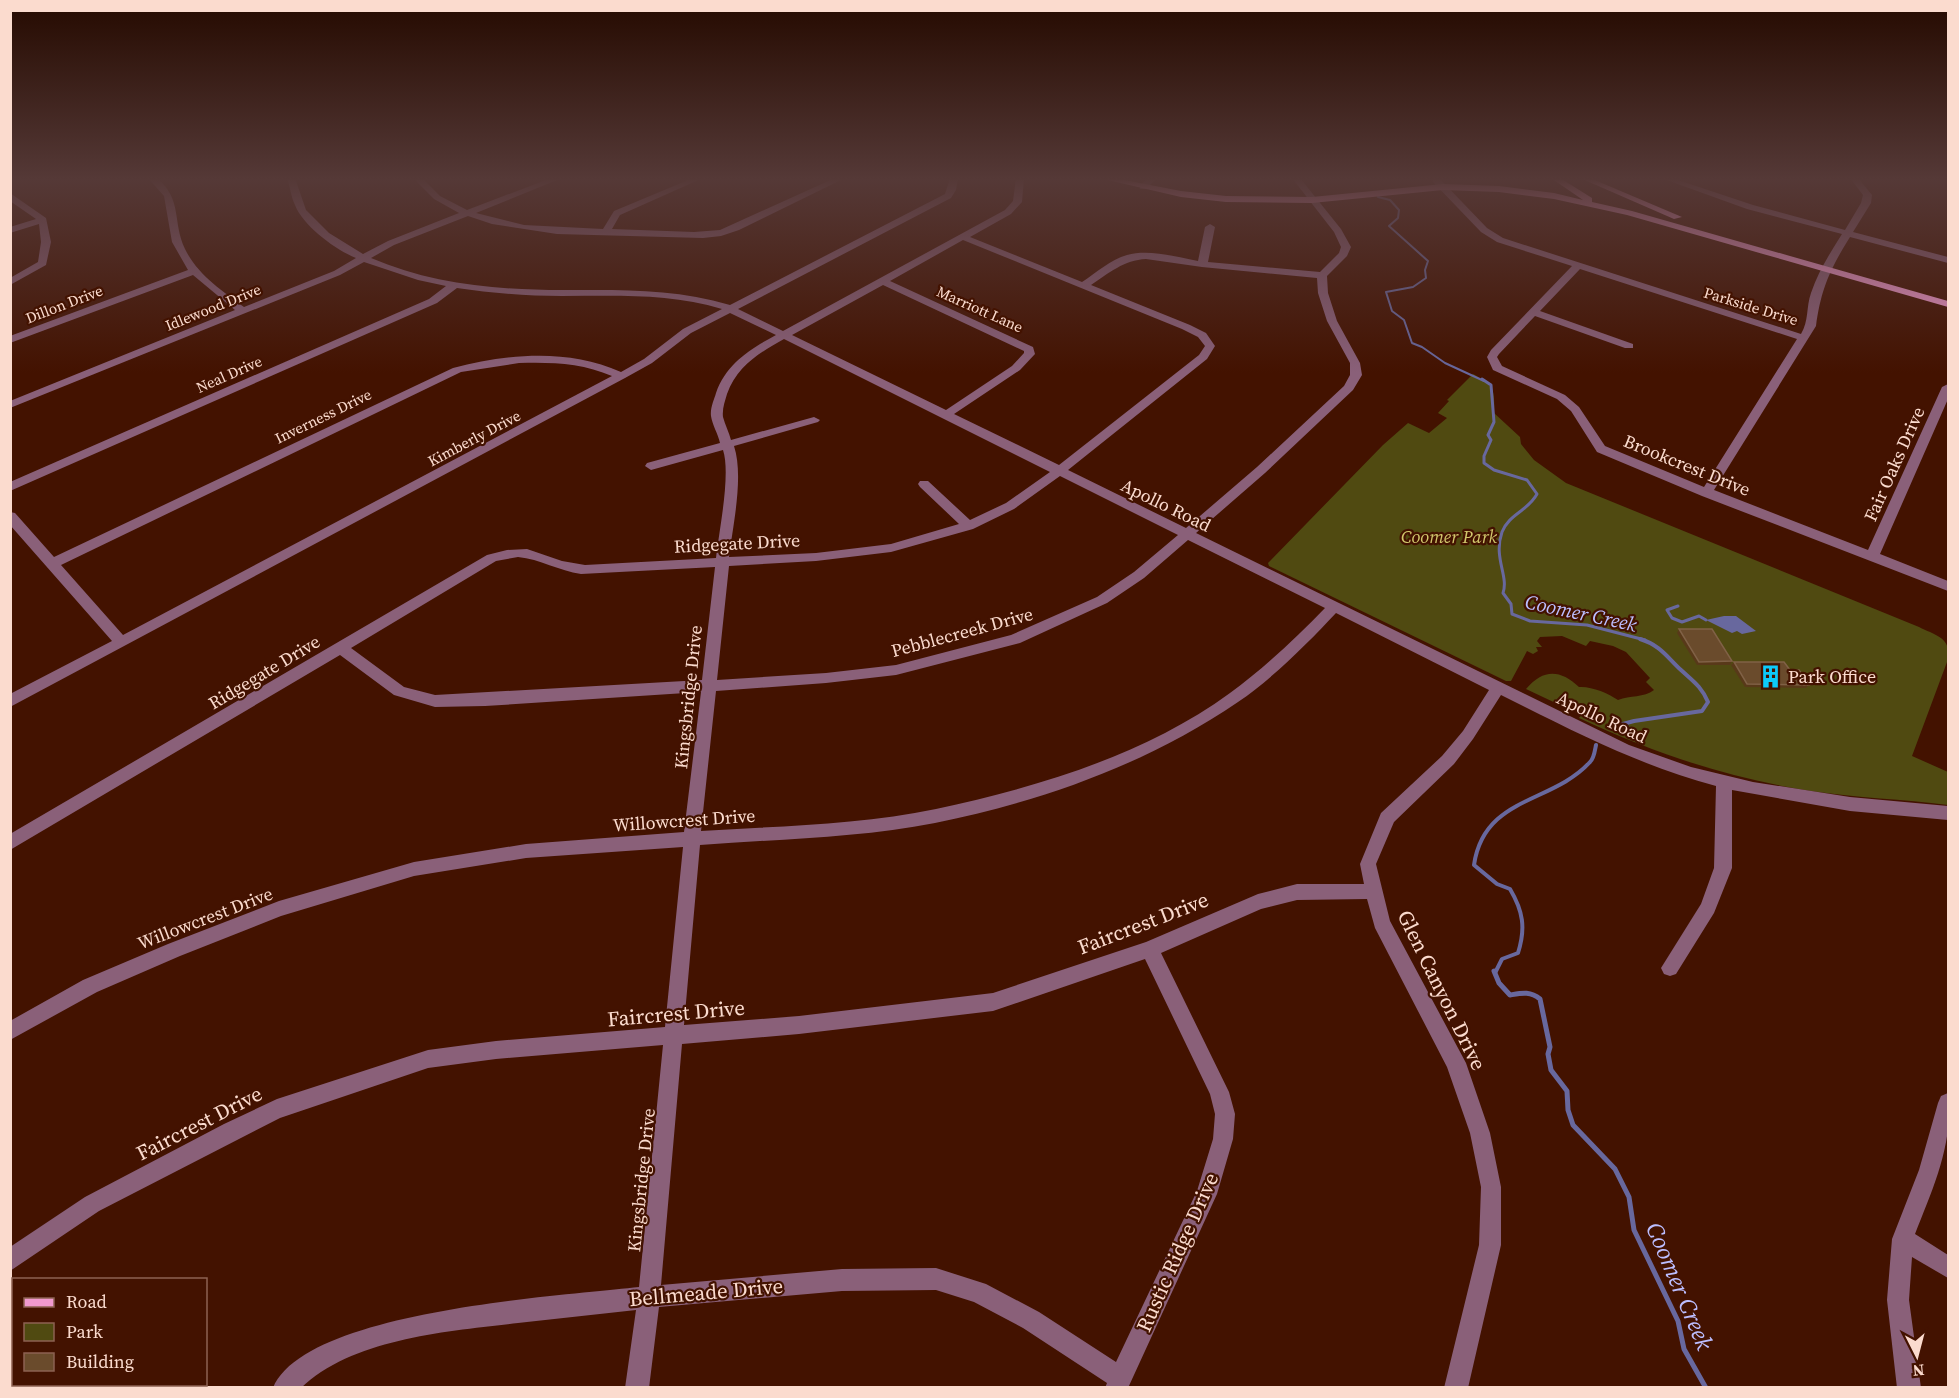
<svg xmlns="http://www.w3.org/2000/svg" width="1959" height="1398" font-family="'Source Serif 4',serif">
  <style>
    .green { fill: #504a11 }
    .water { fill: #68689e }
    .lines { fill: none; stroke-linecap: round; stroke-linejoin: round }
    .stream-far3 { stroke: #68689e; stroke-width: 2 }
    .stream-far2 { stroke: #68689e; stroke-width: 3 }
    .stream-far1 { stroke: #68689e; stroke-width: 4 }
    .stream { stroke: #68689e; stroke-width: 5 }
    .minor { fill: #8a6079; fill-rule: evenodd }
    .major { fill: #f19acf; fill-rule: evenodd }
    .wall { fill: #583919 }
    .building { fill: #6a4b2c; stroke: #806146; stroke-width: 1.5 }
    .labels { text-anchor: middle; dominant-baseline: central; stroke-width: 4.5; stroke-linejoin: round; paint-order: stroke }
    .far-street-label { font-size: 15px; fill: #fbdbce; stroke: #431200 }
    .street-label { font-size: 18px; fill: #fbdbce; stroke: #431200 }
    .park-label { font-size: 18px; font-style: italic; fill: #d1c76c; stroke: #431200 }
    .poi-label { font-size: 18px; fill: #fbdbce; stroke: #431200; text-anchor: start }
    .water-label { font-size: 20px; font-style: italic; fill: #bcbeff; stroke: #431200 }
    .near-street-label { font-size: 21px; fill: #fbdbce; stroke: #431200 }
    .near-water-label { font-size: 24px; font-style: italic; fill: #bcbeff; stroke: #431200 }
  </style>
  <rect width="100%" height="100%" fill="#431200"/>
  <!-- green -->
  <path class="green" d="M 1473,374 C 1494,386 1495,389 1494,413 L 1520,437 L 1521,444 L 1534,460 L 1566,483 L 1919,627 C 1937,636 1953,638 1947,662 L 1912,756 L 1948,772 L 1948,805 C 1903,799 1857,798 1811,791 C 1728,778 1656,754 1579,718 L 1581,715 L 1526,689 C 1543,669 1560,669 1579,687 C 1591,686 1608,693 1618,700 C 1630,695 1644,698 1654,690 L 1646,682 L 1650,678 L 1626,652 L 1613,646 L 1590,641 L 1586,646 L 1562,636 L 1540,637 L 1537,641 L 1542,647 L 1536,647 L 1538,651 L 1533,654 L 1527,651 L 1511,681 L 1506,681 L 1269,566 L 1268,563 L 1383,445 L 1408,423 L 1429,433 L 1447,418 L 1438,413 L 1449,401 L 1447,400 Z"/>
  <!-- water -->
  <polygon class="water" points="1724,616 1736,616 1756,631 1742,634 1737,631 1732,633 1706,620"/>
  <g class="lines">
    <!-- stream-far3 -->
    <polyline class="stream-far3" points="1378,197 1390,200 1399,210 1398,218 1389,226 1428,261 1425,270 1426,278 1413,287 1386,292 1392,311 1404,320 1412,343 1422,347 1445,363 1484,381"/>
    <!-- stream-far2 -->
    <g class="stream-far2">
      <path d="M 1482,379 L 1491,385 L 1494,422 L 1488,435 L 1491,440 L 1484,456 L 1484,463 L 1494,470 L 1527,480 L 1537,494 C 1528,511 1509,514 1502,532 C 1493,558 1509,576 1503,593 L 1511,604 L 1512,614 L 1530,621 L 1587,625 L 1645,640"/>
      <polyline points="1678,606 1667,610 1672,618 1682,622 1699,616 1706,620"/>
    </g>
    <!-- stream-far1 -->
    <g class="stream-far1">
      <path d="M 1612,727 L 1634,721 L 1702,711 L 1708,702 C 1702,687 1693,681 1681,670 C 1667,657 1660,645 1640,639"/>
      <path d="M 1495,973 L 1502,959 L 1518,953 C 1526,928 1523,911 1510,889 L 1497,884 L 1474,865 C 1484,796 1552,804 1590,762 C 1594,759 1595,750 1596,745"/>
    </g>
    <!-- stream -->
    <path class="stream" d="M 1494,971 L 1499,983 L 1510,995 C 1522,993 1530,991 1540,999 L 1550,1047 L 1548,1054 L 1551,1070 L 1567,1091 L 1568,1110 L 1573,1125 L 1615,1169 L 1629,1197 L 1634,1230 L 1678,1321 L 1684,1349 L 1706,1388"/>
    <!-- minor -->
    <g class="minor">
      <path d="M 148,178 L 157,178 C 183,200 172,222 185,249 C 197,274 222,291 244,307 L 334,271 L 356,258 C 336,250 303,226 295,205 C 291,197 290,186 287,178 L 295,178 L 306,210 L 329,233 L 363,254 L 388,241 L 459,213 L 434,199 L 413,178 L 422,178 L 440,196 L 467,210 L 551,178 L 562,178 L 476,213 L 524,225 L 603,229 L 614,211 L 693,178 L 703,178 L 620,215 L 612,229 L 694,232 L 720,230 L 835,178 L 845,178 L 739,230 L 721,236 L 703,238 L 557,234 L 492,224 L 468,216 L 394,245 L 371,258 C 431,284 498,290 563,290 C 620,290 674,288 730,305 L 945,194 L 950,178 L 958,178 L 956,190 L 951,198 L 738,309 L 783,331 L 1005,210 L 1013,201 L 1016,178 L 1024,178 L 1022,202 L 1011,214 L 970,237 L 1082,282 C 1096,273 1111,259 1127,255 C 1149,249 1177,257 1198,261 L 1205,227 L 1210,224 L 1215,227 L 1208,262 L 1320,272 L 1339,253 L 1341,247 L 1334,232 L 1292,178 L 1300,178 L 1341,229 L 1351,247 L 1347,256 L 1327,276 L 1328,293 L 1337,321 L 1360,363 L 1362,375 L 1353,390 L 1265,473 L 1196,533 L 1629,745 L 1691,767 L 1753,782 L 1850,797 L 1948,806 L 1948,820 L 1850,811 L 1732,790 L 1732,868 L 1714,913 L 1676,974 L 1670,976 L 1664,974 L 1661,968 L 1701,904 L 1714,868 L 1716,786 C 1640,766 1571,730 1501,695 L 1473,739 L 1454,764 L 1394,822 L 1376,864 L 1390,921 L 1466,1063 L 1490,1133 L 1501,1187 L 1501,1245 L 1468,1388 L 1444,1388 L 1479,1245 L 1481,1187 L 1470,1133 L 1447,1067 L 1375,928 L 1367,899 L 1297,900 L 1261,909 L 1161,953 L 1229,1092 L 1235,1114 L 1233,1139 L 1217,1194 L 1128,1388 L 1105,1388 L 1107,1383 L 1023,1328 L 974,1302 L 936,1290 L 842,1291 L 659,1307 L 649,1388 L 625,1388 L 636,1310 C 597,1314 557,1319 518,1323 C 449,1331 353,1338 301,1388 L 273,1388 C 305,1310 562,1296 639,1287 L 663,1045 L 496,1059 L 428,1068 L 280,1118 L 99,1211 L 10,1271 L 10,1247 L 85,1197 L 224,1124 L 277,1099 L 428,1050 L 496,1041 L 665,1027 L 683,847 L 526,858 L 414,876 L 281,916 L 180,956 L 97,992 L 10,1040 L 10,1021 L 83,980 L 168,944 L 279,901 L 414,862 L 526,844 L 684,832 L 701,692 L 485,706 L 435,707 L 394,695 L 340,655 L 10,850 L 10,834 L 487,555 L 507,550 L 527,549 L 562,561 L 585,565 L 716,558 C 719,531 731,474 723,450 L 651,470 L 645,466 L 647,463 L 720,443 C 718,434 712,424 711,416 C 710,408 714,400 716,393 C 726,364 750,349 776,335 L 730,313 L 691,333 L 652,363 L 625,378 L 10,707 L 10,694 L 112,641 L 10,525 L 10,512 L 15,513 L 54,557 L 453,368 C 508,354 567,348 621,372 L 644,359 L 683,329 L 722,309 C 669,293 617,296 562,296 C 527,296 491,293 457,288 L 437,303 L 10,491 L 10,482 L 429,299 L 446,286 L 418,280 L 364,262 L 340,275 L 10,408 L 10,401 L 235,310 L 193,275 L 10,343 L 10,336 L 188,270 L 172,242 L 164,196 ZM 963,240 L 1182,329 L 1198,337 L 1205,346 L 1199,355 L 1059,465 L 954,414 L 1020,370 L 1035,354 L 1033,347 L 890,281 ZM 1146,259 L 1202,267 L 1317,278 L 1318,293 L 1327,321 L 1350,363 L 1350,375 L 1344,386 L 1257,467 L 1186,528 L 1068,470 L 1207,359 L 1215,346 L 1206,333 L 1190,325 L 1091,285 C 1109,273 1124,260 1146,259 ZM 883,285 L 1024,351 L 1024,353 L 1012,366 L 946,410 L 792,335 ZM 784,339 L 1050,472 L 1006,503 L 970,520 L 928,481 L 920,481 L 918,484 L 920,487 L 959,524 L 891,544 L 816,553 L 729,557 C 733,525 744,476 734,446 L 818,422 L 820,420 L 814,417 L 731,440 C 729,432 725,425 723,417 C 722,409 725,401 727,394 C 737,366 759,353 784,339 ZM 519,363 C 551,362 582,363 612,376 L 123,635 L 61,565 L 461,372 ZM 1060,476 L 1178,535 L 1134,572 L 1097,597 L 1011,635 L 896,665 L 826,673 L 717,680 L 729,566 L 816,561 L 891,552 L 973,529 L 1014,509 ZM 1188,540 L 1325,608 C 1296,638 1264,668 1230,693 C 1145,755 1038,787 936,809 C 860,825 779,826 701,831 L 716,691 L 826,683 L 896,675 L 1020,643 L 1107,603 L 1144,578 ZM 518,557 C 540,559 559,571 581,574 L 715,567 L 702,680 L 435,695 L 404,687 L 351,648 L 496,561 ZM 1336,613 L 1489,690 L 1463,731 L 1442,756 L 1381,813 L 1360,864 L 1364,884 L 1297,884 L 1258,894 L 1146,942 L 993,993 L 799,1016 L 684,1025 L 700,845 C 778,839 859,838 935,823 C 1043,801 1147,764 1238,702 C 1272,679 1308,643 1336,613 ZM 1145,959 L 1210,1094 L 1215,1114 L 1213,1139 L 1197,1191 L 1116,1362 L 1039,1312 L 986,1284 L 936,1268 L 842,1269 L 661,1285 L 682,1044 L 799,1034 L 993,1011 Z"/>
      <polygon points="1148,178 1157,178 1146,189 1140,189 1140,185"/>
      <path d="M 1433,178 L 1439,178 L 1487,228 L 1503,238 L 1801,334 C 1809,321 1806,307 1811,293 C 1818,272 1830,253 1842,234 L 1747,209 L 1661,178 L 1672,178 L 1753,205 L 1845,230 L 1861,203 L 1863,195 L 1850,178 L 1858,178 L 1872,195 L 1871,203 L 1853,232 L 1948,257 L 1948,263 L 1850,237 C 1830,269 1821,289 1816,326 L 1714,490 L 1868,550 L 1942,387 L 1948,384 L 1948,399 L 1880,554 L 1948,581 L 1948,591 L 1702,496 L 1597,452 L 1571,411 L 1557,399 L 1493,370 L 1487,357 L 1491,350 L 1572,266 L 1497,242 L 1481,232 L 1433,182 ZM 1580,269 L 1797,339 L 1704,487 L 1605,446 L 1579,407 L 1565,395 L 1502,366 L 1497,357 L 1499,354 L 1535,316 L 1625,348 L 1633,348 L 1633,344 L 1540,311 Z"/>
      <polygon points="10,193 46,218 51,242 46,265 10,285 10,278 38,262 41,242 39,224 10,233 10,227 36,219 10,201"/>
      <path d="M 1948,1093 C 1954,1143 1933,1188 1915,1234 L 1948,1255 L 1948,1278 L 1912,1257 L 1909,1300 L 1921,1388 L 1897,1388 L 1887,1300 L 1892,1239 L 1919,1170 L 1938,1103 L 1941,1096 Z"/>
    </g>
    <!-- major -->
    <g class="major">
      <polygon points="1099,178 1114,178 1181,191 1226,196 1312,197 1443,184 1499,186 1554,193 1583,200 1551,178 1560,178 1592,198 1592,202 1632,211 1948,301 1948,307 1627,215 1554,199 1499,192 1443,190 1312,203 1226,202 1181,197"/>
      <polygon points="1580,178 1590,178 1682,217 1674,219"/>
    </g>
  </g>
  <!-- wall -->
  <g class="wall">
    <polygon points="1679,629 1732,661 1730,665 1697,665 1677,633"/>
    <polygon points="1734,662 1809,685 1806,688 1745,687 1731,665"/>
  </g>
  <!-- building -->
  <g class="building">
    <polygon points="1679,629 1712,629 1732,661 1699,662"/>
    <polygon points="1734,662 1784,662 1790,670 1799,670 1809,685 1747,684"/>
  </g>
  <!-- sky -->
  <linearGradient id="sky" x2="0" y2="1"><stop stop-color="#250a00"/><stop offset="0.48" stop-color="#553937"/><stop offset="1" stop-color="#553937" stop-opacity="0"/></linearGradient>
  <rect width="1959" height="373" fill="url(#sky)"/>
  <!-- icons -->
  <defs>
    <symbol id="building-bare" viewBox="-9 -9 18 18"><path d="M-4-6H4V6H1V3H-1V6H-4ZM-2.5-4.3h1.7v1.8h-1.7ZM.8-4.3h1.7v1.8H.8ZM-2.5-1h1.7V.8h-1.7ZM.8-1h1.7V.8H.8Z" fill="#0dcafa" stroke="#431200" stroke-width="2.5" paint-order="stroke"/></symbol>
  </defs>
  <g fill-rule="evenodd">
    <use href="#building-bare" x="1754" y="660" width="33" height="33"/>
  </g>
  <g class="labels">
    <!-- far-street labels -->
    <g class="far-street-label">
      <text transform="translate(64 304) rotate(-21)">Dillon Drive</text>
      <text transform="translate(1751 306) rotate(17)">Parkside Drive</text>
      <text transform="translate(213 307) rotate(-22)">Idlewood Drive</text>
      <text transform="translate(980 309) rotate(24)">Marriott Lane</text>
      <text transform="translate(229 374) rotate(-24)">Neal Drive</text>
      <text transform="translate(323 416) rotate(-26)">Inverness Drive</text>
      <text transform="translate(474 438) rotate(-28)">Kimberly Drive</text>
    </g>
    <!-- street labels -->
    <g class="street-label">
      <text transform="translate(1894 464) rotate(-66)">Fair Oaks Drive</text>
      <text transform="translate(1687 465) rotate(22)">Brookcrest Drive</text>
      <text transform="translate(1166 505) rotate(26)">Apollo Road</text>
      <text transform="translate(737 543) rotate(-3)">Ridgegate Drive</text>
      <text transform="translate(962 632) rotate(-15)">Pebblecreek Drive</text>
      <text transform="translate(264 672) rotate(-31)">Ridgegate Drive</text>
      <text transform="translate(688 697) rotate(-84)">Kingsbridge Drive</text>
      <text transform="translate(1602 717) rotate(25)">Apollo Road</text>
      <text transform="translate(684 820) rotate(-4)">Willowcrest Drive</text>
      <text transform="translate(205 918) rotate(-21)">Willowcrest Drive</text>
      <text transform="translate(641 1180) rotate(-84)">Kingsbridge Drive</text>
    </g>
    <!-- park labels -->
    <g class="park-label">
      <text x="1449" y="536">Coomer Park</text>
    </g>
    <!-- poi labels -->
    <g class="poi-label">
      <text x="1788" y="676">Park Office</text>
    </g>
    <!-- water labels -->
    <g class="water-label">
      <text transform="translate(1581 613) rotate(12)">Coomer Creek</text>
    </g>
    <!-- near-street labels -->
    <g class="near-street-label">
      <text transform="translate(1143 923) rotate(-21)">Faircrest Drive</text>
      <text transform="translate(1442 990) rotate(64)">Glen Canyon Drive</text>
      <text transform="translate(676 1013) rotate(-5)">Faircrest Drive</text>
      <text transform="translate(199 1123) rotate(-27)">Faircrest Drive</text>
      <text transform="translate(1177 1252) rotate(-66)">Rustic Ridge Drive</text>
      <text transform="translate(706 1292) rotate(-5)">Bellmeade Drive</text>
    </g>
    <!-- near-water labels -->
    <g class="near-water-label">
      <text transform="translate(1680 1286) rotate(67)">Coomer Creek</text>
    </g>
  </g>
  <!-- border -->
  <rect width="1959" height="1398" fill="none" stroke="#fbdbce" stroke-width="24"/>
  <!-- legend -->
  <rect x="12" y="1278" width="195" height="108" fill="#431200" stroke="#8d6252" stroke-width="1.5"/>
  <rect x="24" y="1298" width="30" height="9" fill="#f19acf" stroke="#8d6252" stroke-width="1.5"/>
  <text x="66" y="1308" font-size="18" fill="#fbdbce">Road</text>
  <rect x="24" y="1323" width="30" height="18" fill="#504a11" stroke="#8d6252" stroke-width="1.5"/>
  <text x="66" y="1338" font-size="18" fill="#fbdbce">Park</text>
  <rect x="24" y="1353" width="30" height="18" fill="#6a4b2c" stroke="#8d6252" stroke-width="1.5"/>
  <text x="66" y="1368" font-size="18" fill="#fbdbce">Building</text>
  <!-- north arrow -->
  <g transform="translate(1917 1356) rotate(174)" stroke="#431200" stroke-width="4.5" paint-order="stroke">
  <path d="M0-4.5L10 22L0 15L-10 22Z" fill="#fbdbce"/>
  <text y="-9" font-size="16" font-weight="bold" text-anchor="middle" fill="#fbdbce">N</text>
  </g>
</svg>
